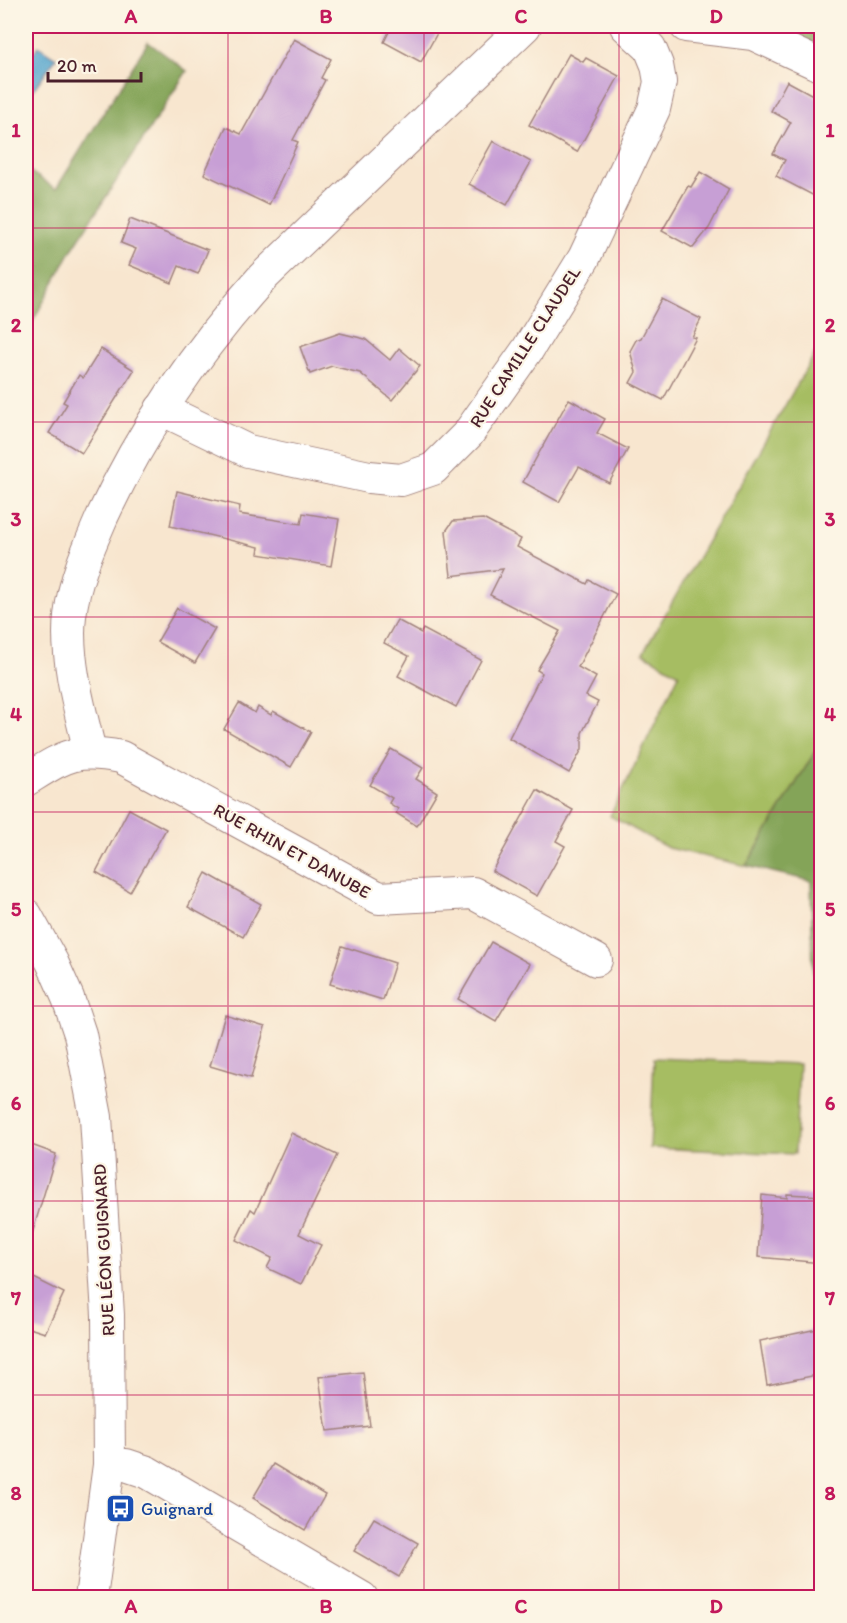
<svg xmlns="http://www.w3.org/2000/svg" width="847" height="1623" font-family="Itim,sans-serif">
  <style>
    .green { fill: #a6bd62; stroke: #786e46; stroke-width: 1.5 }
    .forest { fill: #84a458; stroke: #676242; stroke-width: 1.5 }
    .water { fill: #52a4cd; stroke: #4e627c; stroke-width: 1.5 }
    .building { fill: #c79fd5 }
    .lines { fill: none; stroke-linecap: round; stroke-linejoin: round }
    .minor-casing { stroke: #a1827d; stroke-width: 34 }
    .minor { stroke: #fff; stroke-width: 32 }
    .grid { fill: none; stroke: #c2185b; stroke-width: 1.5; stroke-opacity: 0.55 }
    .labels { text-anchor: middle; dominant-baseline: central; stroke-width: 4.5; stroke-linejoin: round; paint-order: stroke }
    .street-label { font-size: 18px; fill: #4a1f2b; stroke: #fcf5e5 }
    .transit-label { font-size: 18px; fill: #164399; stroke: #fcf5e5; text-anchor: start }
    .neatline { fill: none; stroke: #c2185b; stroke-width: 2 }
    .grid-label { font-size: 20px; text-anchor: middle; font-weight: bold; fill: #c2185b }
  </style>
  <rect width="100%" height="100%" fill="#fcf5e5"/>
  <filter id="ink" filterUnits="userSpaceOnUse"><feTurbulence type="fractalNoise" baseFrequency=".0167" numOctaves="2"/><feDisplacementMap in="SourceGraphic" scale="12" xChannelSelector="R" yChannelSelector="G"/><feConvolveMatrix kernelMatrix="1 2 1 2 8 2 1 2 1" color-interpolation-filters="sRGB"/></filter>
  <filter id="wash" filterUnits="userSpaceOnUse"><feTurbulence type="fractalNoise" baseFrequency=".008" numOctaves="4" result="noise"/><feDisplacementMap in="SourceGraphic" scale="24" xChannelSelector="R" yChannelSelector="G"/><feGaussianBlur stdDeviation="1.35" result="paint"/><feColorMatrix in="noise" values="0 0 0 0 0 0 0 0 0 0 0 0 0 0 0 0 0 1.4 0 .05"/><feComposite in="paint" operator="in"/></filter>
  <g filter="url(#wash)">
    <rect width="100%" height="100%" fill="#f8e6cf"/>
    <!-- green -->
    <g class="green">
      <polygon points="821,343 821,742 746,866 668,848 610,816 679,674 643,653"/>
      <polygon points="654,1058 799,1064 795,1154 650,1148"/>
    </g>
    <!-- forest -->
    <g class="forest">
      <polygon points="765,26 821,26 821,55"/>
      <polygon points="148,42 187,71 70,253 26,334 26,169 56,189"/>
      <polygon points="821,742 822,1170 817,1170 811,881 746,866"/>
    </g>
    <!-- water -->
    <polygon class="water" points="38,46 56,58 31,93 26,90 26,64"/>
    <g id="blocks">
      <!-- building -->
      <g class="building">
        <polygon points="392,26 441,26 421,62 384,42"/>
        <polygon points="294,39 331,59 321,78 325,80 293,140 298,142 269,205 204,174 226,127 241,134"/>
        <polygon points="569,54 583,62 586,58 619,76 577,152 529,125"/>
        <polygon points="787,81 822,100 822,200 776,176 785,160 773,154 791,122 771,111"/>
        <polygon points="493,141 531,162 507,205 469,184"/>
        <polygon points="700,172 729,189 709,228 693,248 662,231 688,186 691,187"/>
        <polygon points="130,219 208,250 198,274 179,266 172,283 129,265 136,249 121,243"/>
        <polygon points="662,299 701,319 692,337 696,338 663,400 630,383 636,372 630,351 636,340 641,338"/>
        <polygon points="340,333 365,339 390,360 399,348 420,366 392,400 360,373 332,366 310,374 300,347"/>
        <polygon points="101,349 134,370 82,453 49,433 67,404 63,402 79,375 83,378"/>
        <polygon points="569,399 605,419 597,433 628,449 609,483 579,467 559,502 523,482"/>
        <polygon points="177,491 240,506 239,514 301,524 303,513 339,519 331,566 258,554 259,547 170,526"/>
        <polygon points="483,519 521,539 517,547 587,584 589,580 616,594 578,667 596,677 586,696 598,702 582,733 582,749 569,773 509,738 542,673 537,670 560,631 490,595 503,569 451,576 446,531 453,521"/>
        <polygon points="177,608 215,629 195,663 157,642"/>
        <polygon points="397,620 421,633 423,629 481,660 456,707 398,676 409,656 384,643"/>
        <polygon points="239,703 255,713 258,707 271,715 273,711 311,732 291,767 224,729"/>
        <polygon points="391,749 423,768 416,779 437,792 417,826 396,813 398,809 389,803 392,798 370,785"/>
        <polygon points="537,790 573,810 556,841 565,846 537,896 492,871"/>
        <polygon points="129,809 166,829 130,892 96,872"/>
        <polygon points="206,873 261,904 243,937 188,907"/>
        <polygon points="491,942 530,964 496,1021 458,999"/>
        <polygon points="342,946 395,963 383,1000 330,984"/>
        <polygon points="225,1015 265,1027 251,1078 210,1066"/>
        <polygon points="291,1133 337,1155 299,1234 321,1245 301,1284 267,1268 272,1258 236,1240 251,1209 255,1212"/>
        <polygon points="26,1143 56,1154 32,1234 26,1233"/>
        <polygon points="787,1194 822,1196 822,1263 758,1257 762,1195 787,1198"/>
        <polygon points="26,1274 64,1293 45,1333 26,1327"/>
        <polygon points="822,1328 822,1374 767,1385 760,1341"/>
        <polygon points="363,1372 370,1426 327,1431 319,1377"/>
        <polygon points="273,1464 325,1495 305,1530 253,1498"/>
        <polygon points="374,1518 418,1543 399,1577 354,1551"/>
      </g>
    </g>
  </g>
  <g filter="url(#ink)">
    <use href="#blocks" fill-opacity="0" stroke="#a1827d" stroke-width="1.5"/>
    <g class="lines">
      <defs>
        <g id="minor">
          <polyline points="686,26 753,34 822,66"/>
          <polyline points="161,409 248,451 369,477 401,480 433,469 468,434 528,349 584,258 654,109 660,82 657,65 650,48 626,26"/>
          <path d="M 90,751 C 80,711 65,657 70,616 C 74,581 88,549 102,517 C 143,429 198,349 263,277 L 525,26"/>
          <path d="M 26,780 C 65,756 74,748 121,757 L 379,898 L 473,893 L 596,960"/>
          <polyline points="26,915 52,962 68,998 80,1034 96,1117 108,1315 109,1465 91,1598"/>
          <polyline points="109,1465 126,1465 147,1472 362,1598"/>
        </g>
      </defs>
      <!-- minor casing -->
      <use href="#minor" class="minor-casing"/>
      <!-- minor -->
      <use href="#minor" class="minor"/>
    </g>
  </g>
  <!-- grid -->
  <path class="grid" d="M 228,26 L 228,1598M 424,26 L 424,1598M 619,26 L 619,1598M 26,228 L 822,228M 26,422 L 822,422M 26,617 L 822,617M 26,812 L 822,812M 26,1006 L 822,1006M 26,1201 L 822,1201M 26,1395 L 822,1395"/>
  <!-- icons -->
  <defs>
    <symbol id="bus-square" viewBox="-11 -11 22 22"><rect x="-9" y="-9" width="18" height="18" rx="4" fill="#1a4fb4" stroke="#fcf5e5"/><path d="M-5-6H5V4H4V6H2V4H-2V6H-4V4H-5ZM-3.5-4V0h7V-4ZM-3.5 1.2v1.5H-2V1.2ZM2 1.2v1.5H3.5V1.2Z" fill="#fff"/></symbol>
  </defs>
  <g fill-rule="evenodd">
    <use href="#bus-square" x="104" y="1492" width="33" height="33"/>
  </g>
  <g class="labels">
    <!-- street labels -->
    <g class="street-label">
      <text transform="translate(525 347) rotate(-57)">RUE CAMILLE CLAUDEL</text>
      <text transform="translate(292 851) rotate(29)">RUE RHIN ET DANUBE</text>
      <text transform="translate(104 1250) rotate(-93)">RUE LÉON GUIGNARD</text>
    </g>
    <!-- transit labels -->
    <g class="transit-label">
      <text x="141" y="1509">Guignard</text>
    </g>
  </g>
  <!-- margin -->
  <rect width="847" height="1623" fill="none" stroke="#fcf5e5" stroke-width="66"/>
  <!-- scale -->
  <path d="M48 72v9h93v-9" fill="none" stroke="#4a1f2b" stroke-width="3"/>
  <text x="57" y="72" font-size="18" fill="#4a1f2b" stroke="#fcf5e5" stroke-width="4.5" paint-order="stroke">20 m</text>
  <rect x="33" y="33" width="781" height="1557" class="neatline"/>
  <g class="grid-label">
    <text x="131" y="23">A</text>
    <text x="326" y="23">B</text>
    <text x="521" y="23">C</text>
    <text x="716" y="23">D</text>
    <text x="16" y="137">1</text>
    <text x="830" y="137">1</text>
    <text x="16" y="332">2</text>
    <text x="830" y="332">2</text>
    <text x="16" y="526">3</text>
    <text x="830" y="526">3</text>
    <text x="16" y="721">4</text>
    <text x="830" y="721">4</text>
    <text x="16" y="916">5</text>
    <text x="830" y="916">5</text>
    <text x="16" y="1110">6</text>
    <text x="830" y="1110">6</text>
    <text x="16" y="1305">7</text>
    <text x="830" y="1305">7</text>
    <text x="16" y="1500">8</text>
    <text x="830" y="1500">8</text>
    <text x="131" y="1613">A</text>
    <text x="326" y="1613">B</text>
    <text x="521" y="1613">C</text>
    <text x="716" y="1613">D</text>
  </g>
</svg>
